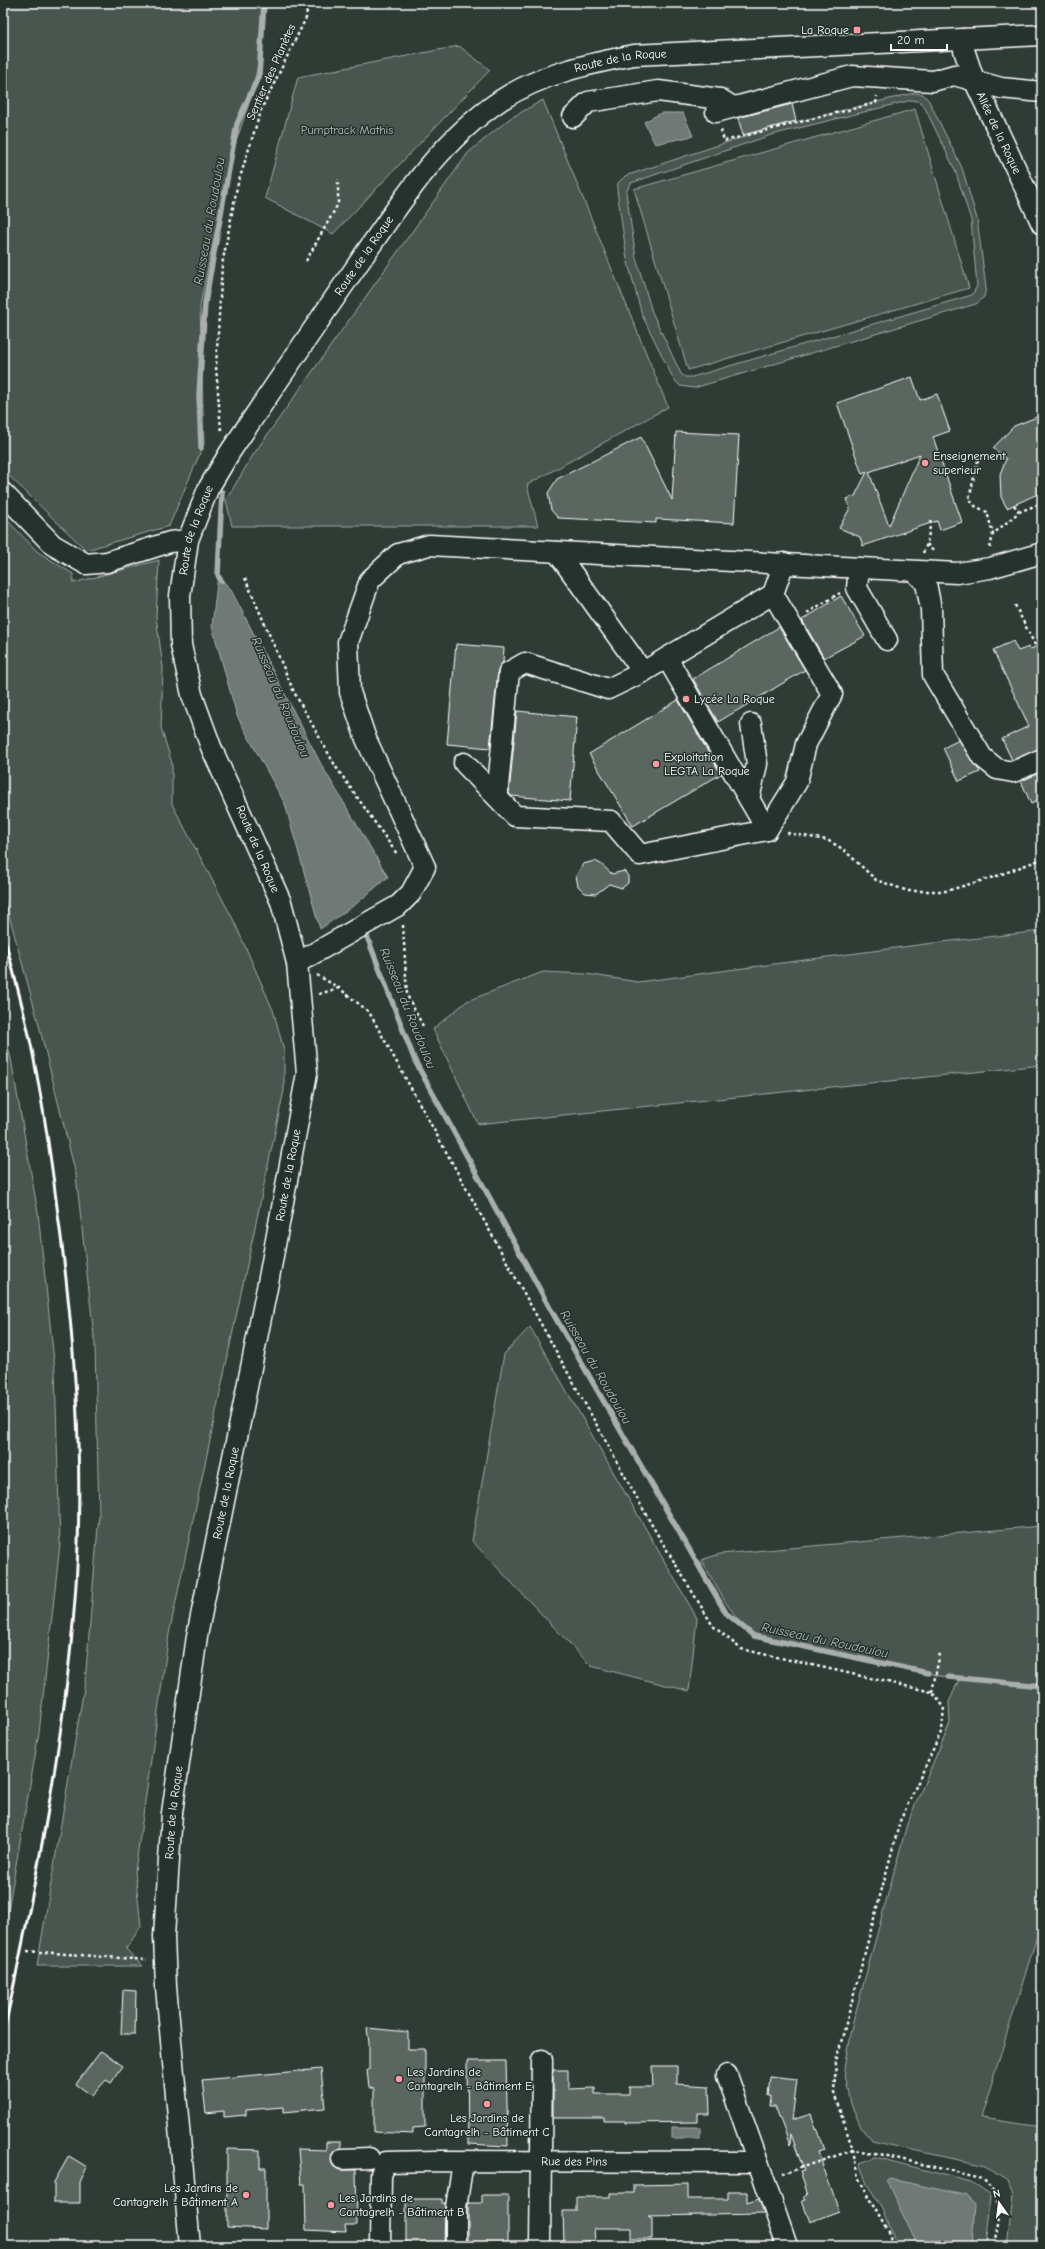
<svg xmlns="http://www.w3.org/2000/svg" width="1045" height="2249" font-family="'Comic Neue',sans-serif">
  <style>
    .green { fill: #4a544f; stroke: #a4aaa7; fill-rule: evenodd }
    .water { fill: #707975; stroke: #a9afac }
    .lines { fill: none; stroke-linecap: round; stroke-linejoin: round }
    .stream { stroke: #a9afac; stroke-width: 5.5 }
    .building { fill: #5b6661; stroke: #fff; fill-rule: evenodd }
    .minor-casing { stroke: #fff; stroke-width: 23 }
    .path { stroke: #fff; stroke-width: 2.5; stroke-dasharray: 3 3; stroke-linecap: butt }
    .minor { stroke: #26332d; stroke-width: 20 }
    .rail { stroke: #fff; stroke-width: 3 }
    .poi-dot { fill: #ff9aa2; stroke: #26332d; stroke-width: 1.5 }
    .labels { text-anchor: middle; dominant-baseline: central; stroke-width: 3; stroke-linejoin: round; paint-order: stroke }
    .poi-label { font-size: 12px; fill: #fff; stroke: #26332d; text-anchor: start }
    .street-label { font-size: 12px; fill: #fff; stroke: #26332d }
    .park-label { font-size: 12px; fill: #b7bbb9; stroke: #26332d }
    .water-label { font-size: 13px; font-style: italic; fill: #b8bcba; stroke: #26332d }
  </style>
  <rect width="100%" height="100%" fill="#2f3b35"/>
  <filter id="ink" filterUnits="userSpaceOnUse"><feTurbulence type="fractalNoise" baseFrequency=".025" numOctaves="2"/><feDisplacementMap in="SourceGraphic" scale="8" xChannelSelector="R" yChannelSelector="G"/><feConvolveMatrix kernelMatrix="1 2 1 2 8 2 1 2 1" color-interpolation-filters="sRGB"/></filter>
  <g filter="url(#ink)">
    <!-- green -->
    <g class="green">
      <polygon points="3,3 261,3 264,36 251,97 230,160 200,306 204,444 169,526 86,550 3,470"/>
      <polygon points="459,46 490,70 333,234 265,198 298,77"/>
      <path d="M 914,93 L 923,94 L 929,101 L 962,168 L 977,219 L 986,288 L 984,297 L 976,304 L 694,388 L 680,386 L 673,378 L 642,315 L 627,259 L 617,190 L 618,183 L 625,176 L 770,128 ZM 912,100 L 921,102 L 924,106 L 955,170 L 971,220 L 977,286 L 972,295 L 692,377 L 685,377 L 681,374 L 652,312 L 636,258 L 626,192 L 631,183 L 771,135 Z"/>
      <polygon points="543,100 668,407 527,485 538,526 232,526 226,500 253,455 468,153 509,119"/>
      <polygon points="915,109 969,288 688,370 634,189"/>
      <polygon points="3,516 38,552 73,574 73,583 159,560 156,616 163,668 161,728 172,763 172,804 234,921 273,1010 284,1050 284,1090 169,1634 135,1871 141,1926 126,1949 142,1966 37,1966 85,1682 99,1515 95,1345 76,1175 39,1025 3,893"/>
      <polygon points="1042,931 1042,1065 478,1124 433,1029 467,1001 543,972 586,974 638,982 933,943"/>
      <polygon points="3,1026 11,1059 38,1213 55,1370 60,1544 39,1733 3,1939"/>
      <polygon points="530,1327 697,1618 689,1691 591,1666 472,1541 504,1354"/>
      <polygon points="1042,1526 1042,1920 981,2118 1042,2127 1042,2246 1007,2246 1013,2194 1006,2179 986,2166 871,2141 861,2127 851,2104 844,2069 850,2033 907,1824 950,1723 949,1702 959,1680 749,1635 726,1603 701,1560 720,1554"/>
      <polygon points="875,2157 971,2182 991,2196 985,2246 897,2246 883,2209 867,2184 859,2163"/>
    </g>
    <!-- water -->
    <g class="water">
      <polygon points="661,113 683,113 693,136 655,144 644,122"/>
      <polygon points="218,575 231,590 322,766 388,877 356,904 320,929 285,804 237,716 212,626"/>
      <rect x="672" y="2127" width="28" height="11"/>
      <polygon points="890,2179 965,2195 975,2205 972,2246 918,2246 887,2182"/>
    </g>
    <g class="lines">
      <!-- stream -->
      <g class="stream">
        <polyline points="201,448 199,395 205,303 237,124 259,75 264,3"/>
        <polyline points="221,581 218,575 222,492"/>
        <polyline points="366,934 415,1061 551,1310 726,1613 754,1636 928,1673"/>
        <polyline points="948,1677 1042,1686"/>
      </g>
    </g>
    <!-- building -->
    <g class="building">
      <polygon points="792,104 796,121 743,135 738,118"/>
      <path d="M 912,377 L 920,400 L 937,394 L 950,431 L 933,437 L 962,522 L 940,530 L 937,521 L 863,546 L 860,537 L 839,528 L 850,508 L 847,499 L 855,496 L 867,472 L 862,474 L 837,403 ZM 920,454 L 889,526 L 869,472 Z"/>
      <polygon points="1042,415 1042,492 1007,508 1001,497 1000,474 1006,459 993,448 1014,426"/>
      <polygon points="676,432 739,435 734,523 656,519 656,523 558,518 551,510 548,493 557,479 641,437 672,500"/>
      <polygon points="841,596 865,636 824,658 802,620"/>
      <polygon points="779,627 805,670 718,722 693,679"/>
      <polygon points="1013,641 1018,651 1029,647 1030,649 1042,645 1042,748 1012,760 1002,739 1029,726 993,650"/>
      <polygon points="456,644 504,648 503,662 498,671 490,748 447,744"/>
      <polygon points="678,700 721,774 633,826 589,754"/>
      <polygon points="517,711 577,717 570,801 511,796 509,793"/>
      <polygon points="959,740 980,772 959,781 943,748"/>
      <polygon points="1042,772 1042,799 1031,804 1021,781"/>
      <polygon points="595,861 601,864 612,874 624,871 628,876 628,883 622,888 609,884 596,894 585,893 578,886 576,876 583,864"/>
      <polygon points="123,1990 136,1991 135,2034 121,2034"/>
      <polygon points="367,2028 408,2032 408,2049 425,2049 425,2127 413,2128 413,2134 374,2132 374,2089 369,2088 367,2070 369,2070 369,2043"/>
      <polygon points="101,2051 123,2066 111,2083 106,2080 92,2096 76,2084"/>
      <polygon points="467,2061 506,2061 508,2146 468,2144"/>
      <polygon points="652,2066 677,2066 677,2084 709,2086 710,2114 698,2114 698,2122 625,2123 625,2121 604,2121 604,2118 553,2118 553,2070 568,2070 568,2089 595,2088 595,2094 629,2094 629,2087 653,2087"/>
      <polygon points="321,2069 325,2108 283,2112 283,2107 246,2110 246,2115 224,2117 224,2111 206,2113 202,2080"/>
      <polygon points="770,2076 797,2079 792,2120 811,2114 824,2150 818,2152 839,2211 810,2222 802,2201 806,2200 804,2197 808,2195 800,2172 804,2171 791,2134 790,2145 775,2106 770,2106 771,2096 768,2096"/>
      <polygon points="326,2142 341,2142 341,2148 332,2154 333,2165 342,2170 356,2170 357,2225 345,2225 346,2232 306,2230 305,2184 301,2184 298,2149 326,2150"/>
      <polygon points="227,2149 260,2150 260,2168 266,2168 266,2229 227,2227"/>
      <polygon points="69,2156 87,2167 80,2182 80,2203 54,2203 54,2182"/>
      <polygon points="688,2184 688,2199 728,2199 728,2192 747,2192 747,2203 759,2199 764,2214 648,2216 652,2218 652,2239 631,2239 631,2228 594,2228 595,2241 584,2241 584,2244 564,2244 563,2211 576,2211 576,2197 610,2197 610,2193 634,2193 634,2185"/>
      <polygon points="482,2195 508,2195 508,2246 468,2246 468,2203 482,2203"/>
      <polygon points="406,2199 442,2199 442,2203 445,2203 444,2246 406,2246"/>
    </g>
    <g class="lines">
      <defs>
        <g id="minor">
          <path id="s1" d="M 963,39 L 964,50 L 974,80 L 1042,224"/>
          <polyline points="716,112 852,76 933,81 954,75 1001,88 1042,92"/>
          <polyline points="573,117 588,102 658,91 720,99 733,107"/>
          <polyline points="3,493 53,545 86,564 107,562 170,542 188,540"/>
          <polyline points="557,552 643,672 773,594 784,563"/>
          <polyline points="859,569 857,588 887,640"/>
          <polyline points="915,572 926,583 931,609 933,675 982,757 997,769 1013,772 1042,759"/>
          <polyline points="667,658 767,830"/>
          <polyline points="464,763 515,816 611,821 640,855 767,830 797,782 806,744 832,694 773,594"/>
          <polyline points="497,797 509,672 525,663 608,689 643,672"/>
          <polyline points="749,799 757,764 751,724"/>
          <polyline points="297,963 399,905 411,893 425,867 366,739 350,692 348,642 370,580 398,554 429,545 957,573 990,568 1042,553"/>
          <polyline points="727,2075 758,2162"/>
          <polyline points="342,2159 369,2158"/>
          <path id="s2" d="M 190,2246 L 166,1987 L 164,1936 L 172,1813 L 197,1636 L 268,1283 L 307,1073 L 297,963 L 281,902 L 211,747 L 192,695 L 181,645 L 180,596 L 188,540 L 208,489 L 230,452 C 272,390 313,329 356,267 C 398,206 438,142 501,100 C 541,74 588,64 634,55 L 1042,35"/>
          <path id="s3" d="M 380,2246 L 381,2174 L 386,2162 L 435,2161 L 758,2162 L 787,2246"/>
          <polyline points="456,2246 456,2207 463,2162"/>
          <polyline points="540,2246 542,2060"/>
        </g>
      </defs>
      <!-- minor casing -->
      <use href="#minor" class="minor-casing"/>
      <!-- path -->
      <g class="path">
        <polyline points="721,130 724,141 876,103 877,96"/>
        <polyline points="306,261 338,204 338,179"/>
        <polyline points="221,430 216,367 222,265 237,187 261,110 306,18 308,3"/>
        <polyline points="978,460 969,499 975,506 987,512 993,534"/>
        <polyline points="1014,505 1019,512"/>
        <polyline points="927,544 934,552"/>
        <polyline points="990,548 993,534 1019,512 1042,503"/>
        <polyline points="923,553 927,544 931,521"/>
        <polyline points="245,578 294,692 336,767 397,854"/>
        <polyline points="1015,605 1036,647"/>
        <polyline points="807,613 840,593"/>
        <polyline points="787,833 827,840 843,849 876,880 908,891 946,891 994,877 1042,859"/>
        <polyline points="403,925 407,995 423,1026"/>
        <polyline points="317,975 339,988 369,1012 653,1527 713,1626 741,1649 932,1692 944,1707 942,1730 900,1821 836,2061 834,2093 853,2150 858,2177 889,2232 892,2246"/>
        <polyline points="319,994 339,988"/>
        <polyline points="932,1692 940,1653"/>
        <polyline points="3,1945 7,1946"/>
        <polyline points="27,1951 147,1960"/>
        <path d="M 782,2174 L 853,2150 L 874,2153 L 982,2178 C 1006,2203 998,2215 993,2246"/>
      </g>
      <!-- minor -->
      <use href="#minor" class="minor"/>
      <!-- rail -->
      <path class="rail" d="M 3,932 C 12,966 21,1000 29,1035 C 41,1092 50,1150 57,1207 C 75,1336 85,1468 75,1599 C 64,1746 34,1892 3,2036"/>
    </g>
  </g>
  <!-- markers -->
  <g class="poi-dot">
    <rect x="853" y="26" width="8" height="8" rx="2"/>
    <circle cx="925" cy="463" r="4"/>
    <circle cx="686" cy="699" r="4"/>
    <circle cx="656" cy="764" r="4"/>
    <circle cx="399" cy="2079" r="4"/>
    <circle cx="487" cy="2104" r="4"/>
    <circle cx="246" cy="2195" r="4"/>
    <circle cx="331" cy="2205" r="4"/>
  </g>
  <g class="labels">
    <!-- poi labels -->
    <g class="poi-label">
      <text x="849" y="30" text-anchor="end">La Roque</text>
      <text x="933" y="456">Enseignement<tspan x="933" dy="14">superieur</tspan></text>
      <text x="694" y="699">Lycée La Roque</text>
      <text x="664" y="757">Exploitation<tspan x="664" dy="14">LEGTA La Roque</tspan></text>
      <text x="407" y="2072">Les Jardins de<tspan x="407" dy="14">Cantagrelh - Bâtiment E</tspan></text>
      <text x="487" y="2118" text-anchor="middle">Les Jardins de<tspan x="487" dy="14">Cantagrelh - Bâtiment C</tspan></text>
      <text x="238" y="2188" text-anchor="end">Les Jardins de<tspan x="238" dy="14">Cantagrelh - Bâtiment A</tspan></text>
      <text x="339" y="2198">Les Jardins de<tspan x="339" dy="14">Cantagrelh - Bâtiment B</tspan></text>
    </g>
    <!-- street labels -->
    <g class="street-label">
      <text stroke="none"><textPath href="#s2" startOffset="2414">Route de la Roque</textPath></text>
      <text transform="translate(271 72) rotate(-66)">Sentier des Planètes</text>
      <text stroke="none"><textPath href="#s1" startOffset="101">Allée de la Roque</textPath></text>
      <text stroke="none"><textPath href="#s2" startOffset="2078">Route de la Roque</textPath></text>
      <text stroke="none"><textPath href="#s2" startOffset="1754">Route de la Roque</textPath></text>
      <text transform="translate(258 849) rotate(67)">Route de la Roque</text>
      <text stroke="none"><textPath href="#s2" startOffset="1083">Route de la Roque</textPath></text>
      <text stroke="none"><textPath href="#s2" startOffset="759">Route de la Roque</textPath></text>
      <text stroke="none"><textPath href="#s2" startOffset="435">Route de la Roque</textPath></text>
      <text stroke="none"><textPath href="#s3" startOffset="273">Rue des Pins</textPath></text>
    </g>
    <!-- park labels -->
    <g class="park-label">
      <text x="347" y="130">Pumptrack Mathis</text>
    </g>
    <!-- water labels -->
    <g class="water-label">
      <text transform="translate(209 221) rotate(-80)">Ruisseau du Roudoulou</text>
      <text transform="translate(281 697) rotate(67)">Ruisseau du Roudoulou</text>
      <text transform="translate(408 1008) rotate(68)">Ruisseau du Roudoulou</text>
      <text transform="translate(596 1367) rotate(60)">Ruisseau du Roudoulou</text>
      <text transform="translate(825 1640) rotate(12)">Ruisseau du Roudoulou</text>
    </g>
  </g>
  <!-- margin -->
  <rect width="1045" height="2249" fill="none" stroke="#26332d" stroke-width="16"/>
  <rect x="8" y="8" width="1029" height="2233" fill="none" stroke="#fff" stroke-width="1.5" filter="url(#ink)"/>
  <!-- north arrow -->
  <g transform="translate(999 2203) rotate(346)" stroke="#26332d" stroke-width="3" paint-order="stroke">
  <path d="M0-3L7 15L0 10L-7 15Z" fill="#ffffff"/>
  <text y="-6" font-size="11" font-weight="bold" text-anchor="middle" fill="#ffffff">N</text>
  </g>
  <!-- scale -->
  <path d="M891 44v6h56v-6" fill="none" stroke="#ffffff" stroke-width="2"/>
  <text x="897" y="44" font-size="12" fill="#ffffff" stroke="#26332d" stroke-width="3" paint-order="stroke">20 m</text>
</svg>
